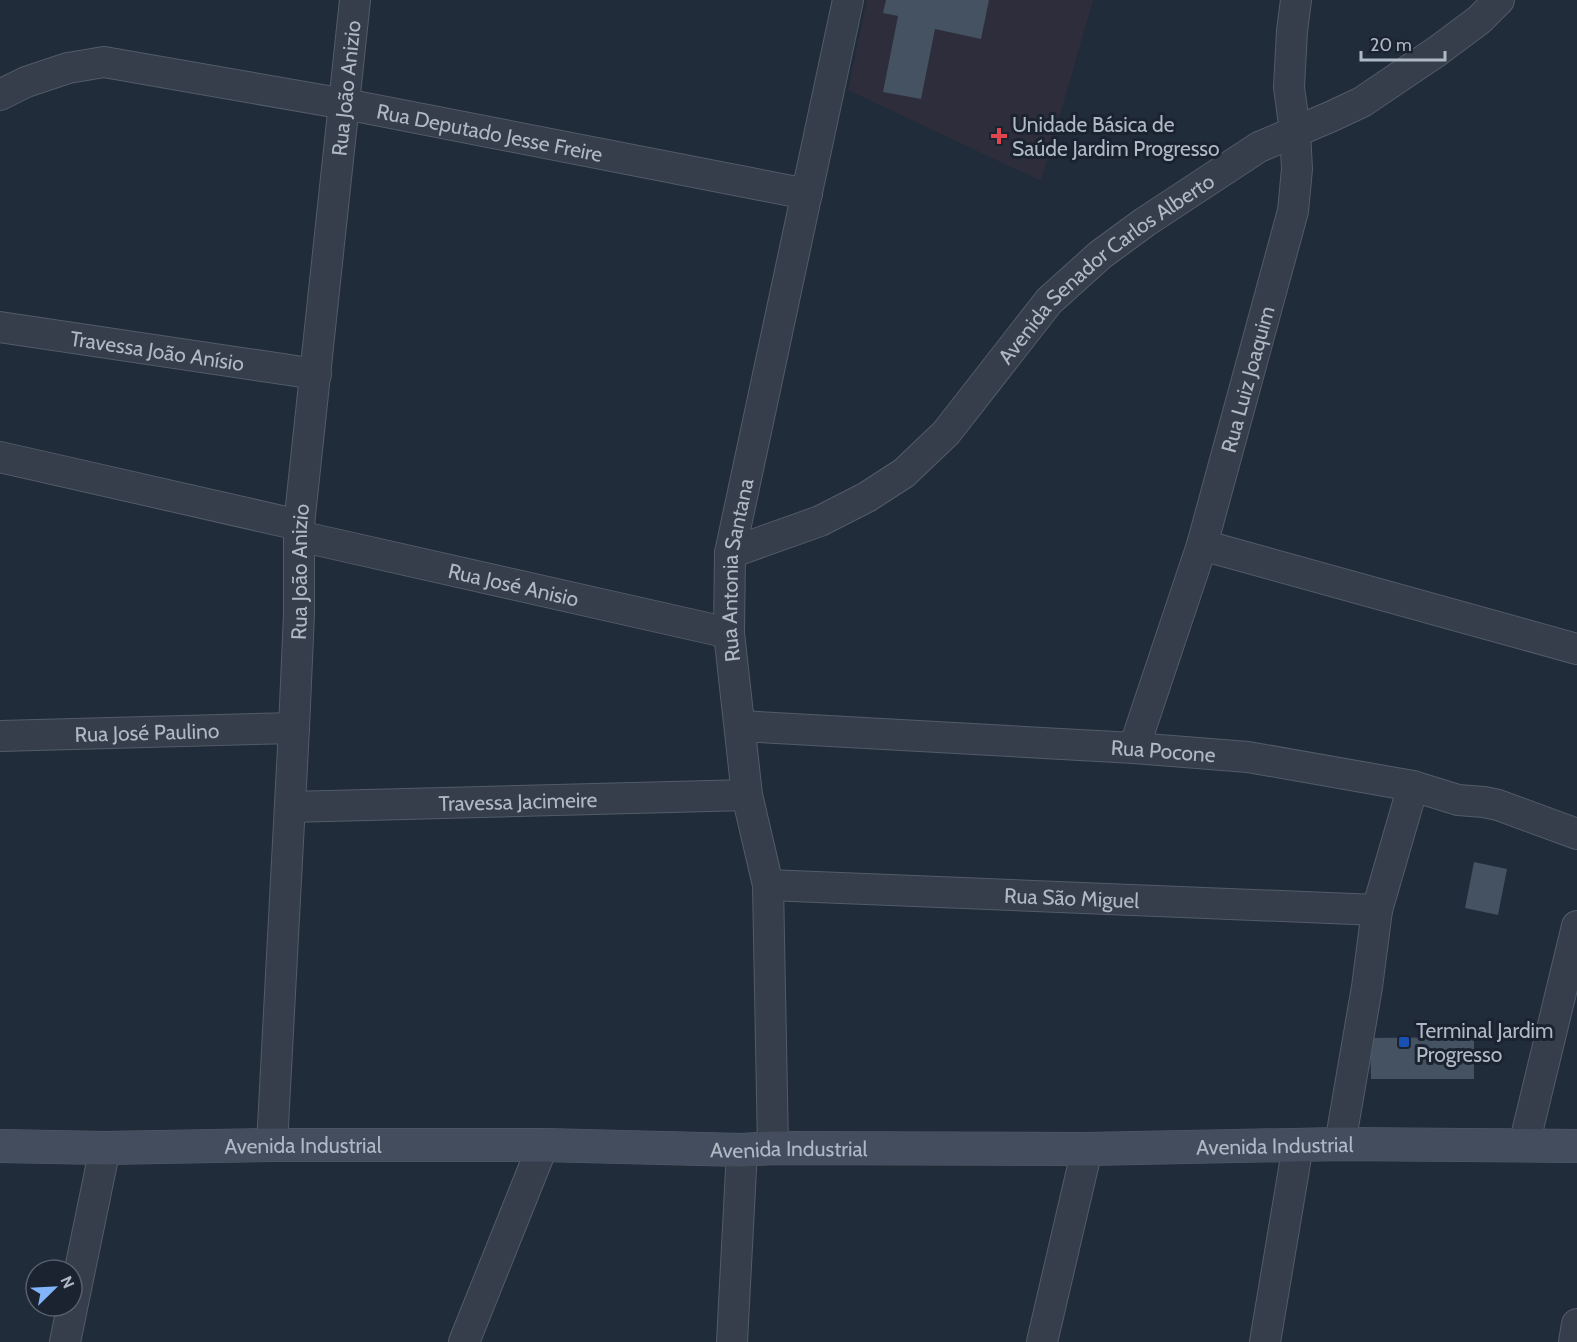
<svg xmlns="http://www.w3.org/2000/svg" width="1577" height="1342" font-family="Cabin,sans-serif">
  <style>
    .medical { fill: #2e2d3b }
    .building { fill: #445261 }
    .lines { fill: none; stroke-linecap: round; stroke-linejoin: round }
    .street-casing { stroke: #525c68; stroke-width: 32 }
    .secondary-casing { stroke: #525c68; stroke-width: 34 }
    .street { stroke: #353e4a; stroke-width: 30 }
    .secondary { stroke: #434d5d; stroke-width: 33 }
    .health-dot { fill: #e0444e; stroke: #1a232f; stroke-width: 2 }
    .transit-dot { fill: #1a4fb4; stroke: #1a232f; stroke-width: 2 }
    .labels { text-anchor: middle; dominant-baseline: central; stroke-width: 6; stroke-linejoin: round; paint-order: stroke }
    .street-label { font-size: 21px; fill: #afb9c6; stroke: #1a232f }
    .poi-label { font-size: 21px; fill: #afb9c6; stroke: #1a232f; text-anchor: start }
  </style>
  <rect width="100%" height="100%" fill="#212c3a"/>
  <!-- medical -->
  <polygon class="medical" points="867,0 1093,0 1041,181 848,90"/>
  <!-- building -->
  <g class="building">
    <polygon points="886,0 989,0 981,39 935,29 921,99 883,92 898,16 883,13"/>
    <polygon points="1474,862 1507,869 1498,915 1465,908"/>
    <polygon points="1474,1037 1474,1079 1371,1079 1370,1038"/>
  </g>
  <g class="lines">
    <defs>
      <g id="street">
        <path id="s1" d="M 0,95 L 26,82 L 68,68 L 104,62 L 345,104 L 807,194"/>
        <path id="s2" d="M 0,327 L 316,374"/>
        <polyline points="0,457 299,525"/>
        <path id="s3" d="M 299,536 L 729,633"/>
        <polyline points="1202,545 1577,649"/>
        <path id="s4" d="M 730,553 L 820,521 L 867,497 L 904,473 L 946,433 L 1049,301 L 1100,255 L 1145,222 L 1259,147 L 1330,117 L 1362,102 L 1436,52 L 1479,20 L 1499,0"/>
        <path id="s5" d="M 740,726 L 1134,748 L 1248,757 L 1413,786 L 1458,800 L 1484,802 L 1498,805 L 1577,834"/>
        <path id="s6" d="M 0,736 L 294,728"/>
        <path id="s7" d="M 1134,748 L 1202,545 L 1293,211 L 1297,169 L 1295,132 L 1289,87 L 1292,31 L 1296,0"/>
        <path id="s8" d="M 290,807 L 747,795"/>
        <path id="s9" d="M 768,885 L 1377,910"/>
        <polyline points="1340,1144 1367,987 1377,910 1413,786"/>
        <path id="s10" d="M 272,1145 L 294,728 L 299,614 L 299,525 L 355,0"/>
        <polyline points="1524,1145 1577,926"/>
        <path id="s11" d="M 773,1148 L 768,885 L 747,795 L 729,633 L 730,553 L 848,0"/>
        <polyline points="65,1342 105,1148"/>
        <polyline points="464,1342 543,1145"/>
        <polyline points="732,1342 742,1150"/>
        <polyline points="1042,1342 1087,1149"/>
        <polyline points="1265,1342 1298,1145"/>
        <polyline points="1574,1342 1577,1324"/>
      </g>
      <g id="secondary">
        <path id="s12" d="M 0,1146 L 105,1148 L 272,1145 L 543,1145 L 742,1150 L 773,1148 L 1087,1149 L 1340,1144 L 1577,1146"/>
      </g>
    </defs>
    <!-- street casing -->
    <use href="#street" class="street-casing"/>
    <!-- secondary casing -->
    <use href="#secondary" class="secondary-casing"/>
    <!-- street -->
    <use href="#street" class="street"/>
    <!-- secondary -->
    <use href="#secondary" class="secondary"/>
  </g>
  <!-- markers -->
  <path class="health-dot" d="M996 127h6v6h6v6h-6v6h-6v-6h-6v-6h6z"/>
  <rect class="transit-dot" x="1398" y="1036" width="12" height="12" rx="3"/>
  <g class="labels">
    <!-- street labels -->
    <g class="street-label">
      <text stroke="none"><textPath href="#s10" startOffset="1060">Rua João Anizio</textPath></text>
      <text stroke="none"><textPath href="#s1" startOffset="502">Rua Deputado Jesse Freire</textPath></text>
      <text stroke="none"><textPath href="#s4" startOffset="482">Avenida Senador Carlos Alberto</textPath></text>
      <text stroke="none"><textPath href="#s2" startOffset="159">Travessa João Anísio</textPath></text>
      <text stroke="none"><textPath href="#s7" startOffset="386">Rua Luiz Joaquim</textPath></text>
      <text stroke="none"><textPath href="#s11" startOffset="582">Rua Antonia Santana</textPath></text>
      <text stroke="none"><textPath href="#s10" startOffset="574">Rua João Anizio</textPath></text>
      <text stroke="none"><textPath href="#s3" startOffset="220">Rua José Anisio</textPath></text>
      <text stroke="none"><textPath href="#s6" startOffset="147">Rua José Paulino</textPath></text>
      <text stroke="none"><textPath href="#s5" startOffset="424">Rua Pocone</textPath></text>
      <text stroke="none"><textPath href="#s8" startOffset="228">Travessa Jacimeire</textPath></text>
      <text stroke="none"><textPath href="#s9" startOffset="304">Rua São Miguel</textPath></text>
      <text stroke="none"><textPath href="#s12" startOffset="303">Avenida Industrial</textPath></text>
      <text stroke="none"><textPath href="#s12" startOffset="1275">Avenida Industrial</textPath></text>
      <text stroke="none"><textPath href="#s12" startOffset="789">Avenida Industrial</textPath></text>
    </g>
    <!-- poi labels -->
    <g class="poi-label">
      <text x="1012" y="124">Unidade Básica de<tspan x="1012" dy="24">Saúde Jardim Progresso</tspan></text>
      <text x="1416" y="1030">Terminal Jardim<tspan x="1416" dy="24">Progresso</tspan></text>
    </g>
  </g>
  <!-- north arrow -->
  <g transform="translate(54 1288) rotate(66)"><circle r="28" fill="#1a232f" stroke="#565f6b" stroke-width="1.5"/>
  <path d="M0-4.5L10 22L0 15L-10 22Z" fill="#81b4f9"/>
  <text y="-9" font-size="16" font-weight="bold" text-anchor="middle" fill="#afb9c6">N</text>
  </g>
  <!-- scale -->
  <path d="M1361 51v9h84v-9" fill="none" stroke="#afb9c6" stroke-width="3"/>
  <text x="1370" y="51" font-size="18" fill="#afb9c6" stroke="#1a232f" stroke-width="4.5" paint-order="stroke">20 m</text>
</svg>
